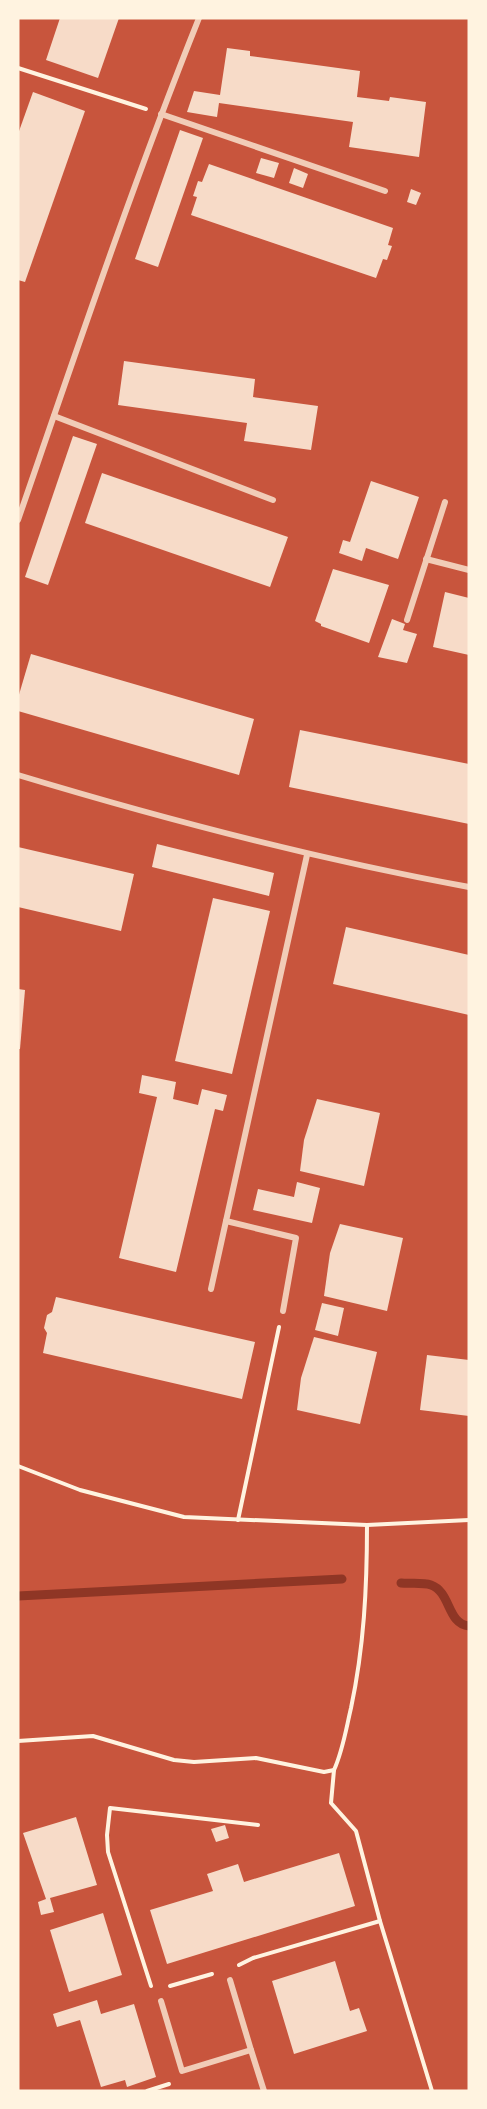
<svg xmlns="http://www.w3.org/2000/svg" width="487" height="2109" font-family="'Zilla Slab',serif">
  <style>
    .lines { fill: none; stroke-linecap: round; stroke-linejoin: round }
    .stream { stroke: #8f3625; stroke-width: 9 }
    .building { fill: #f7dbc8 }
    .path { stroke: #fff3e0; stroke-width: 4 }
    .minor { stroke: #f1ccb7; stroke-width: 6 }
  </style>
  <rect width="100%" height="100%" fill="#c8553d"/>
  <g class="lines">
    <!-- stream -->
    <g class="stream">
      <path d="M 401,1583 C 410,1584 422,1582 431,1585 C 451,1592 447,1624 469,1626"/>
      <polyline points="18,1596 342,1579"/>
    </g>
  </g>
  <!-- building -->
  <g class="building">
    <polygon points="60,18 119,18 98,78 46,60"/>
    <polygon points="227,48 250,51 250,56 360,71 357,97 389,101 390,97 426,102 419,157 349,147 353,122 219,103 217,117 187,112 194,91 220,95"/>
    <polygon points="33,92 85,111 25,282 18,280 18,134"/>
    <polygon points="180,130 203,138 158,267 135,259"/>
    <polygon points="261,158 279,163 274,178 256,173"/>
    <polygon points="209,164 393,228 388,245 392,246 387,260 383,259 376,278 191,215 197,197 193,196 198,181 202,182"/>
    <polygon points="294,168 308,174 303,188 289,183"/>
    <polygon points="411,189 421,193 416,205 407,202"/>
    <polygon points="124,361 255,379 253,397 318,406 311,450 244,441 247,423 118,405"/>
    <polygon points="73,436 97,444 48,585 25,577"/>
    <polygon points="102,473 288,537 270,587 85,523"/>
    <polygon points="371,481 419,497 398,559 366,548 362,561 339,553 343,540 350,542"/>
    <polygon points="333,569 389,585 369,643 321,626 321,624 315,621"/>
    <polygon points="445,592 469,598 469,655 433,647"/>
    <polygon points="392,619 405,624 403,630 417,634 407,663 378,657"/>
    <polygon points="31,654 254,719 239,775 18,711 18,698"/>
    <polygon points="300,730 469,764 469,824 289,787"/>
    <polygon points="157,844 274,873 269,896 152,867"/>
    <polygon points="18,847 134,874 121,931 18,907"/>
    <polygon points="213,898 270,911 232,1074 175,1061"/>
    <polygon points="346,927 469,955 469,1015 333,984"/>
    <polygon points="18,989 25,990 20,1049 18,1049"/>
    <polygon points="142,1075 176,1082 173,1099 198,1105 202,1089 227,1095 223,1111 215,1109 176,1272 119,1258 157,1097 139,1093"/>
    <polygon points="317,1099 380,1113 364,1186 300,1171 304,1140"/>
    <polygon points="297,1182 320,1188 312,1223 253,1210 258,1189 294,1197"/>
    <polygon points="340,1224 403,1238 387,1311 324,1296 330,1253"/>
    <polygon points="56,1297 255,1342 242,1399 43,1353 47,1333 44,1328 47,1315 52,1312"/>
    <polygon points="322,1303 344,1308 338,1336 315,1330"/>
    <polygon points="314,1337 377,1352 360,1424 297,1410 301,1378"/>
    <polygon points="427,1355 469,1360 469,1416 420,1410"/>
    <polygon points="76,1817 97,1885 50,1898 54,1912 41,1915 38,1902 46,1899 23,1833"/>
    <polygon points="225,1825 229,1838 216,1842 211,1829"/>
    <polygon points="339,1853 355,1906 167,1964 150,1910 213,1891 207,1874 238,1864 244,1882"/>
    <polygon points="103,1913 122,1975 69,1992 50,1930"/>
    <polygon points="335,1961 350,2011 359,2008 367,2031 294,2054 272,1981"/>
    <polygon points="97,2000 101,2014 134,2004 156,2077 127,2087 125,2080 101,2087 80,2020 57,2027 53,2014"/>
  </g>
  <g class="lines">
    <!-- path -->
    <g class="path">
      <polyline points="18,68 146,109"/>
      <polyline points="18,1466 80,1490 184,1517 367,1525 469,1520"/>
      <polyline points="238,1520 279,1327"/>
      <path d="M 18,1741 L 93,1736 L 174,1760 L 194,1762 L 256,1758 L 324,1772 L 334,1770 C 343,1750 346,1729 351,1708 C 364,1647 367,1588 367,1525"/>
      <polyline points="334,1770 331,1803 356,1831 380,1921 432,2091"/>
      <polyline points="239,1965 253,1958 380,1921"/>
      <polyline points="151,1986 108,1852 107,1835 110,1808 258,1825"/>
      <polyline points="170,1986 212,1974"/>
      <polyline points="147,2091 169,2084"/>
    </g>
    <!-- minor -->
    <g class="minor">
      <polyline points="161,114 385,191"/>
      <polyline points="54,416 273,500"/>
      <path d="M 18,520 C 76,352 133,183 199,18"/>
      <polyline points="426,559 469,570"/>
      <polyline points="407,620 445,502"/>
      <path d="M 18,775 C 167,820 316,859 469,887"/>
      <polyline points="211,1289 226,1221"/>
      <polyline points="283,1311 296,1238 226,1221 307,855"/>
      <polyline points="230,1980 251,2050"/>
      <polyline points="161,2001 182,2071 251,2050 264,2091"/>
    </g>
  </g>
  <!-- border -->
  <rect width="487" height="2109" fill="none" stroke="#fff3e0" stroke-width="39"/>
</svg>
